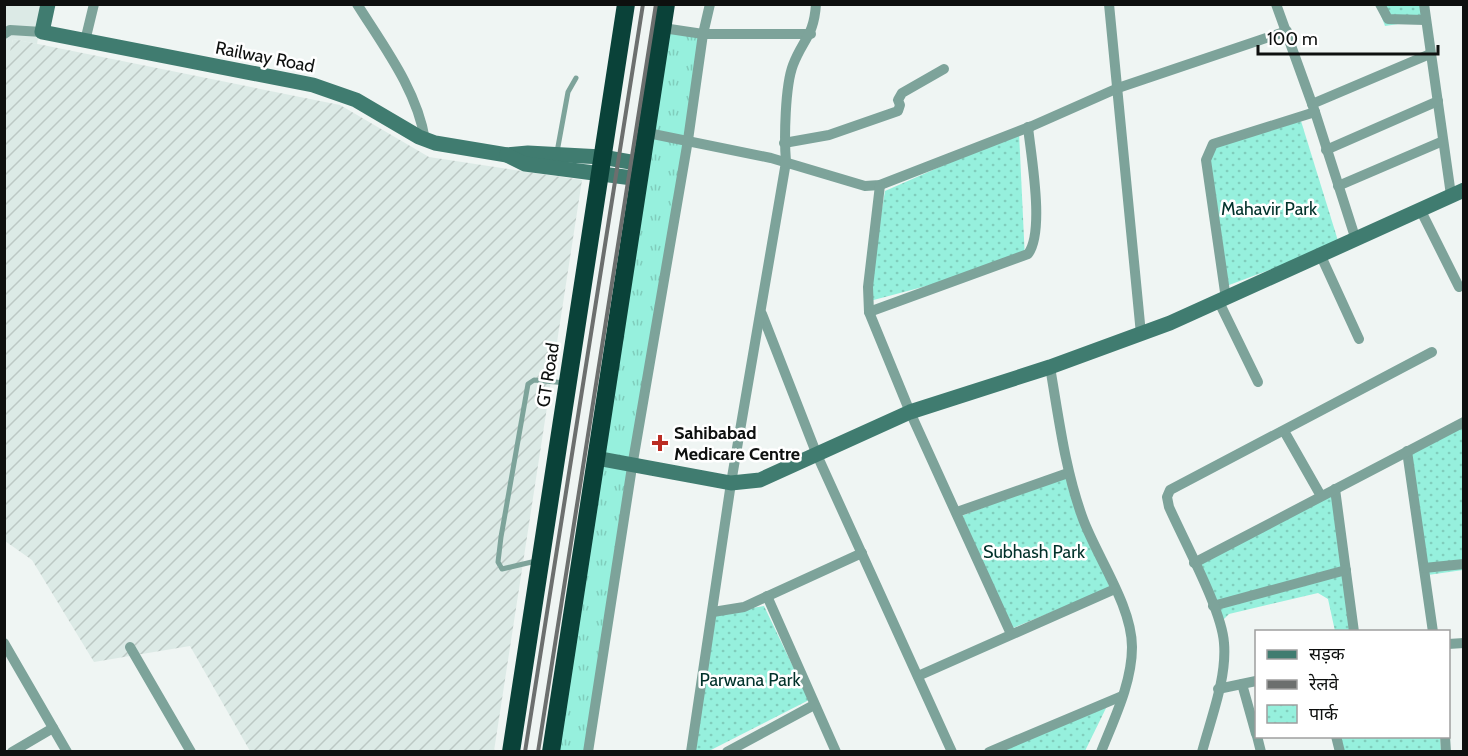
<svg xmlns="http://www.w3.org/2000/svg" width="1468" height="756" font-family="Cabin,'Noto Sans Devanagari',sans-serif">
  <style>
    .built { fill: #dceae6 }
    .industrial { fill: url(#industrial-furrows) }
    .grass { fill: url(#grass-tufts) }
    .park { fill: url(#park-dots) }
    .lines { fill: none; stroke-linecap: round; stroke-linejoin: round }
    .lane { stroke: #7da39a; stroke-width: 5 }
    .street { stroke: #7da39a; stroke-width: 10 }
    .secondary { stroke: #407c70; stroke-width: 15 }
    .highway { stroke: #0a4239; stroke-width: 18 }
    .rail { stroke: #6c6f6e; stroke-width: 4 }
    .poi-dot { fill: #bb2d24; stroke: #fff; stroke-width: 2 }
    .labels { text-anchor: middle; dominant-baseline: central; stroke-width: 5; stroke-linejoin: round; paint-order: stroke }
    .street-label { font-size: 18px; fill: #0e100f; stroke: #fff }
    .park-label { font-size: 18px; fill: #02322b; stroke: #fff }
    .poi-label { font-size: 18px; font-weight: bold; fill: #0e100f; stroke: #fff; text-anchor: start }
  </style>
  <defs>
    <pattern id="industrial-furrows" width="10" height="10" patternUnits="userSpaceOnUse" patternTransform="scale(1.5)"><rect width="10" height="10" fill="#dceae6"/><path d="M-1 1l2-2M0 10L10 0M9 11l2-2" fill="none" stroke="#bcc8c4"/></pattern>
    <pattern id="grass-tufts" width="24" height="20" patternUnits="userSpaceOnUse" patternTransform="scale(1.5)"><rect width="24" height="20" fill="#96f0dd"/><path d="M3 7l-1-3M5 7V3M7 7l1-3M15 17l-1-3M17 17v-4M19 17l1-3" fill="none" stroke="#80cdbc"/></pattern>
    <pattern id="park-dots" width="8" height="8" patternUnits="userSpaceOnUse" patternTransform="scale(1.5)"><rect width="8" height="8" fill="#96f0dd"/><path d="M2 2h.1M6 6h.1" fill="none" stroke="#80cdbc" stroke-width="1.8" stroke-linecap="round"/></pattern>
  </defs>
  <rect width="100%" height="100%" fill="#eff5f3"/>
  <!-- built -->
  <polygon class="built" points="5,5 43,5 37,44 13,39 5,76"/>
  <!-- industrial -->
  <polygon class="industrial" points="13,39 340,105 429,157 582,180 494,751 250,751 190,646 94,662 32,560 5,541 4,76"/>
  <!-- grass -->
  <polygon class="grass" points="662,31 702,34 589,751 551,752"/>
  <!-- park -->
  <g class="park">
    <polygon points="1377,5 1424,5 1425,20 1385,26"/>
    <polygon points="1301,121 1339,244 1221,288 1206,150"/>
    <polygon points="1019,132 1025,260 866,302 885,191"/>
    <polygon points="1463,421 1463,570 1421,576 1407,451"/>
    <polygon points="1066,476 1110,588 1006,631 956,518"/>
    <polygon points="1332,492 1351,631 1335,631 1328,599 1318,593 1229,614 1221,622 1196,566"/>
    <polygon points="764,606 809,700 709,751 694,752 716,614"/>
    <polygon points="1108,704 1085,751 997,751"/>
    <polygon points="1340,737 1440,737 1441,751 1344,751"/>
  </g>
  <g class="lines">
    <!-- lane -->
    <g class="lane">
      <polyline points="557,152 568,92 576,78"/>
      <polyline points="536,561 502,569 498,562 501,537 528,384 534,380 566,383"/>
    </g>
    <!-- street -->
    <g class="street">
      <path d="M 357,4 C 384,47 417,90 425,140"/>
      <polyline points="1109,4 1141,334"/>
      <polyline points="1276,4 1315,112 1355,237"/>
      <polyline points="1380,4 1388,19 1425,20"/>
      <polyline points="1424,4 1451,195"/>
      <polyline points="663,28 703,34 811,34"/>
      <polyline points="4,34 10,30 42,32"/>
      <polyline points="85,41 94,4"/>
      <polyline points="1312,104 1430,54"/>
      <polyline points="648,133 771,158 865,186 880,185 1032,126 1118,88 1287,31"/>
      <polyline points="784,143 829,135 898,111 900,105 898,100 902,93 944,69"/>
      <polyline points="1326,150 1438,101"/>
      <polyline points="880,185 868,287 869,312 910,412 1011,634"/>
      <polyline points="1338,186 1443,141"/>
      <polyline points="1420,209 1459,287"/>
      <polyline points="1320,254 1359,339"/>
      <polyline points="1226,299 1206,160 1213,144 1315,112"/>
      <polyline points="1219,302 1258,382"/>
      <path d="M 869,312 L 1028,254 C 1045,232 1031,156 1028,127"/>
      <polyline points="762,314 817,455 952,752"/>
      <path d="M 1050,367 C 1059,419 1065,470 1083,519 C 1097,557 1132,606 1132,647 C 1132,683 1114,719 1101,752"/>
      <polyline points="1284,431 1321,496"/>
      <polyline points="1407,451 1433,632"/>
      <polyline points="1335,489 1354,632"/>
      <polyline points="957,512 1068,473"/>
      <polyline points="1194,563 1464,422"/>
      <polyline points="1424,568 1464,564"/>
      <polyline points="767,596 836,752"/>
      <polyline points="1213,606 1346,570"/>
      <polyline points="713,612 744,607 862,553"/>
      <polyline points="4,643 67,752"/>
      <polyline points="1448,644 1464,643"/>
      <polyline points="130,647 191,752"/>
      <polyline points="918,676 1115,589"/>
      <polyline points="1242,684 1256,734"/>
      <polyline points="1218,689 1256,681"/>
      <polyline points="1257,736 1261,752"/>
      <polyline points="1336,736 1340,752"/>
      <polyline points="1445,736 1446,752"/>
      <polyline points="12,752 53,728"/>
      <polyline points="588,752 632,467 688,140 703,34 710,4"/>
      <path d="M 691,752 L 731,483 L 786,162 C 784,139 785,86 793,65 C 803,39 814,36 816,4"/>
      <polyline points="727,752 814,705"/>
      <polyline points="989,752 1122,696"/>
      <path d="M 1202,752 C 1211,718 1227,678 1224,643 C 1222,610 1184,541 1169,507 L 1167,497 L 1170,490 L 1432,352"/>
    </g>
    <!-- secondary -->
    <g class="secondary">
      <polyline points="48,4 42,32 313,85 356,100 419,137 435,143 507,155 528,153 602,157 642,164"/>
      <polyline points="507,155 525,164 640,179"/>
      <polyline points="596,458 731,483 760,480 910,412 1050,367 1170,323 1464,190"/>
    </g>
    <!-- highway -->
    <g class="highway">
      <polyline points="511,752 626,4"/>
      <polyline points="551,752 666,4"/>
    </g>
    <!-- rail -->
    <g class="rail">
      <polyline points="525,752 643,4"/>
      <polyline points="538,752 656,4"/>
    </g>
  </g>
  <!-- markers -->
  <path class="poi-dot" d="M657 434h6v6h6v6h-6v6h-6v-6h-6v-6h6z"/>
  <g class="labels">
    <!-- street labels -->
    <g class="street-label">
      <text transform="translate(265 57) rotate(11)">Railway Road</text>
      <text transform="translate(548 375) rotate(-81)">GT Road</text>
    </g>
    <!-- park labels -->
    <g class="park-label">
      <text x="1269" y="209">Mahavir Park</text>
      <text x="1034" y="552">Subhash Park</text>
      <text x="750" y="680">Parwana Park</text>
    </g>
    <!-- poi labels -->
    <g class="poi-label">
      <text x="674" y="433">Sahibabad<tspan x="674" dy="21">Medicare Centre</tspan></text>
    </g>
  </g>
  <!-- border -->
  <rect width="1468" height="756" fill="none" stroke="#0e100f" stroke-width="12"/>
  <!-- legend -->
  <rect x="1255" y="630" width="195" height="108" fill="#ffffff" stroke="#9f9f9f" stroke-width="1.5"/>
  <rect x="1267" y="650" width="30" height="9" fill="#407c70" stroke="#9f9f9f" stroke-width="1.5"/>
  <text x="1309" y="660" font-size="18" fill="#0e100f">सड़क</text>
  <rect x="1267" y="680" width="30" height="9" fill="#6c6f6e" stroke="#9f9f9f" stroke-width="1.5"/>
  <text x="1309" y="690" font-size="18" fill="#0e100f">रेलवे</text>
  <rect x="1267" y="705" width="30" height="18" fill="url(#park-dots)" stroke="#9f9f9f" stroke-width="1.5"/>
  <text x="1309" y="720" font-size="18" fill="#0e100f">पार्क</text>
  <!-- scale -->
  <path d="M1258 45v9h180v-9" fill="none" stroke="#0e100f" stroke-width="3"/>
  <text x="1267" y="45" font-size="18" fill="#0e100f" stroke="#ffffff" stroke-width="4.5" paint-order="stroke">100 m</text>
</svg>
